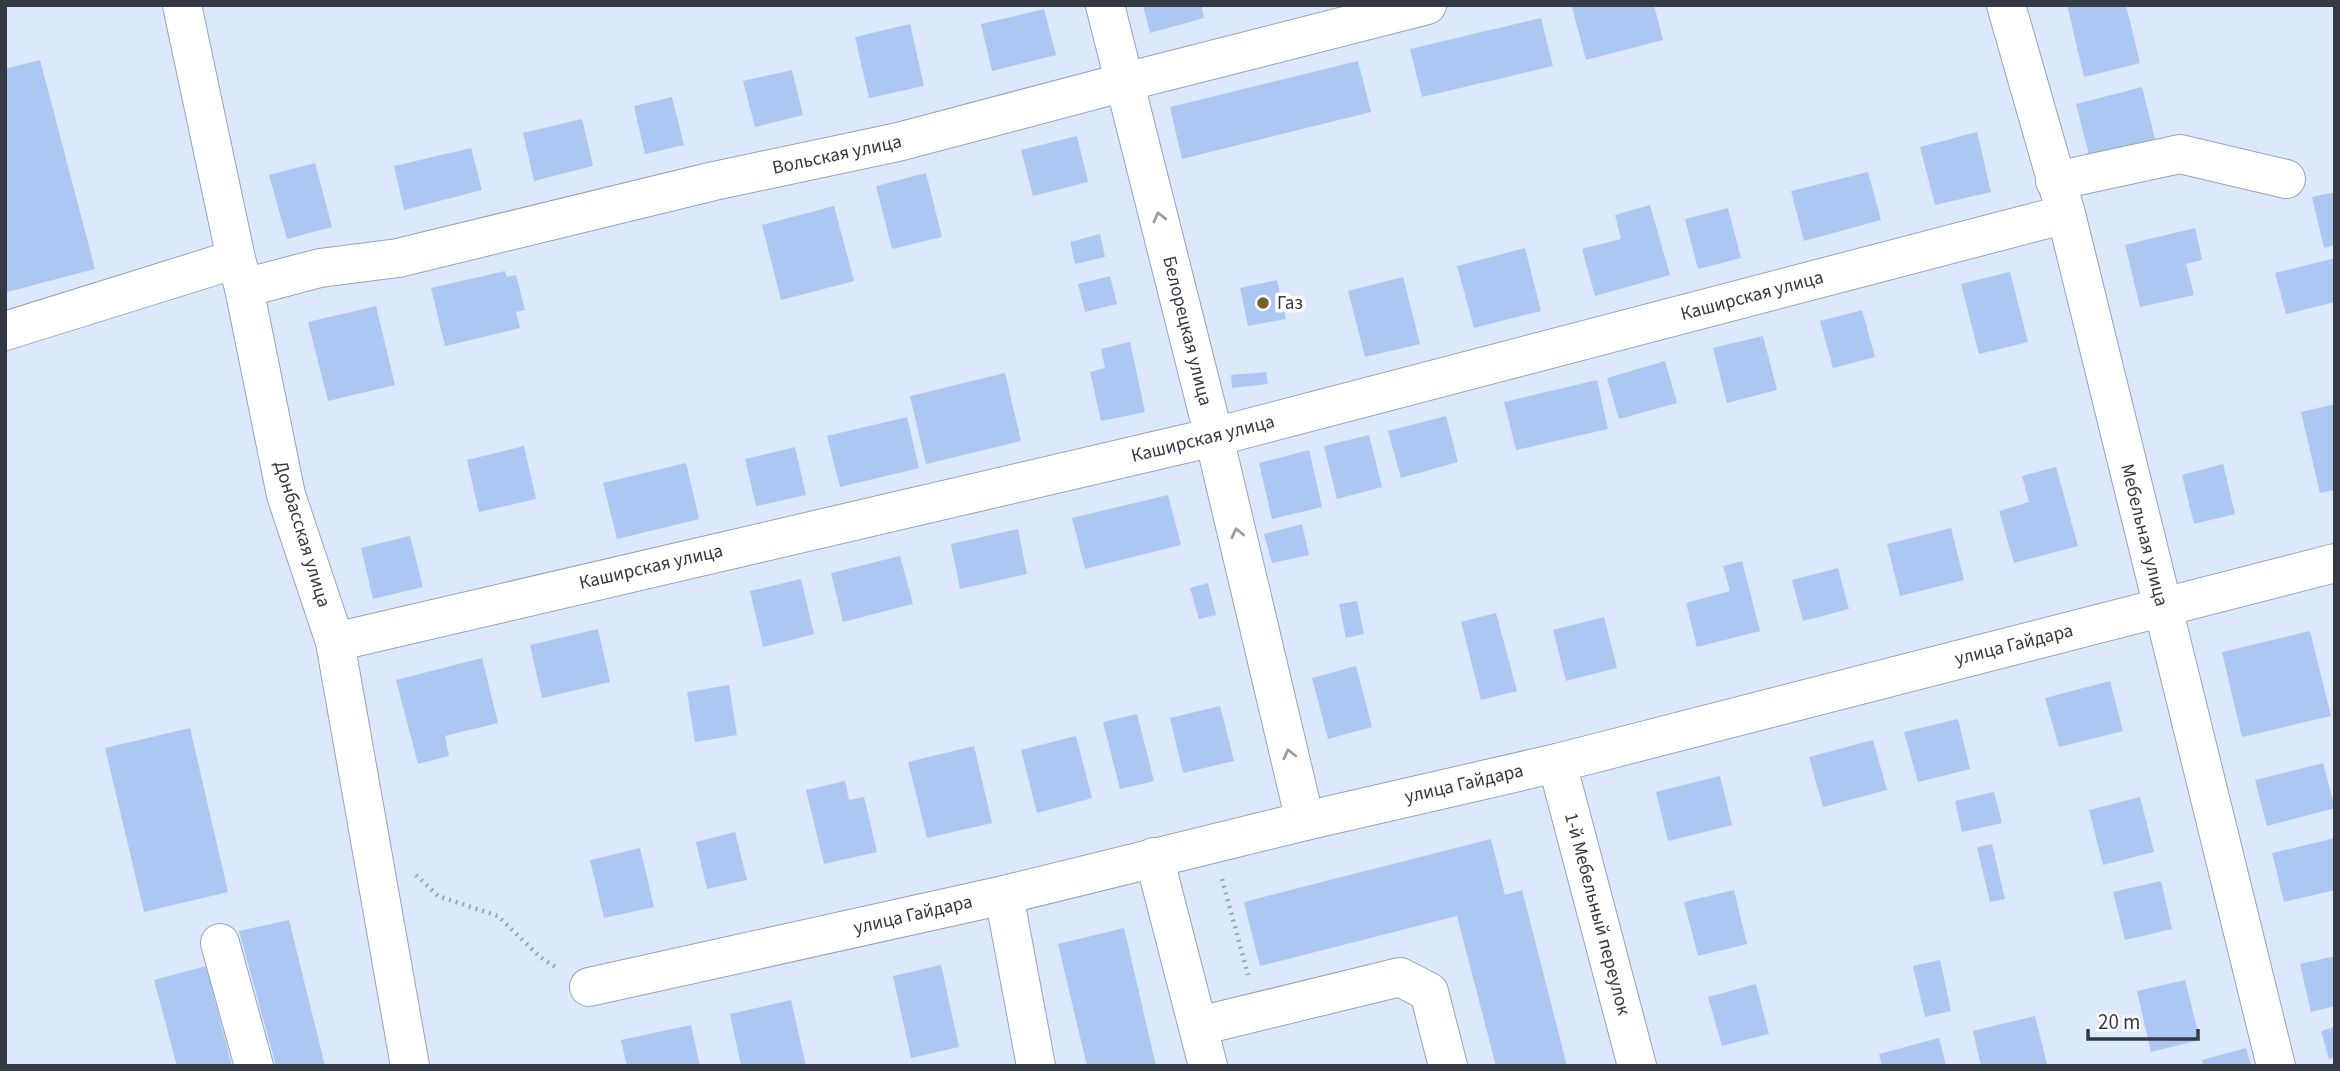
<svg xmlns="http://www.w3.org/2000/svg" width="2340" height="1071" font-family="'Source Sans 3',sans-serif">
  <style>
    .building { fill: #adc7f3 }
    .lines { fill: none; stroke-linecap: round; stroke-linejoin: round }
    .minor-casing { stroke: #96a4bb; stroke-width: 40 }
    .path { stroke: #9da6b5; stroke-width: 4.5; stroke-dasharray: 2 5; stroke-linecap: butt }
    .minor { stroke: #fff; stroke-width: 38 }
    .oneway { stroke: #9a9ca1 }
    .poi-dot { fill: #765f2f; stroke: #fff; stroke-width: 2.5 }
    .labels { text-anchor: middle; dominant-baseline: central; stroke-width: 7; stroke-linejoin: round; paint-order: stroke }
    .street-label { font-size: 19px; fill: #343a43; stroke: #fff }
    .poi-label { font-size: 19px; fill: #343a43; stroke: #fff; text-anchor: start }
  </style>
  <rect width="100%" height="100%" fill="#dce8fb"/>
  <!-- building -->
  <g class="building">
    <polygon points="1143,5 1201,5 1204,18 1150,33"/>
    <polygon points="1580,5 1654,5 1663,40 1586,60 1572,7"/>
    <polygon points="2067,5 2126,5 2140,63 2084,77"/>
    <polygon points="1044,9 1056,55 992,71 981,24"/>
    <polygon points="1541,18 1553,66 1422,97 1410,49"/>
    <polygon points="910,24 924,86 869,98 855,37"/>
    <polygon points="40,60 95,269 7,292 5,284 5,69"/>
    <polygon points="1358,61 1371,112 1182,159 1170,107"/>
    <polygon points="792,70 803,115 755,127 743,81"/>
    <polygon points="2142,87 2155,139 2089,155 2076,104"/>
    <polygon points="672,97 684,145 645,154 634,106"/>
    <polygon points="582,119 593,166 534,181 523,133"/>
    <polygon points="1977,132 1991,192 1935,205 1920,147"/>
    <polygon points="1077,136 1088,182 1033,196 1021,150"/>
    <polygon points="471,148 482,190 404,210 394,166"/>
    <polygon points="315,163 332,227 287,239 269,175"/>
    <polygon points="1868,172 1881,220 1804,241 1791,191"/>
    <polygon points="926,173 942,237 892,249 876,186"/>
    <polygon points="2335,192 2335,245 2324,248 2312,197"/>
    <polygon points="1650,205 1670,275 1595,296 1582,249 1621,239 1615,215"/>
    <polygon points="834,206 854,281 781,300 762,225"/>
    <polygon points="1728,208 1741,258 1698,269 1685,219"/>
    <polygon points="2195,228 2202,260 2186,264 2194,295 2140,307 2125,245"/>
    <polygon points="1100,234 1105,257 1075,264 1070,242"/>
    <polygon points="1525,248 1541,311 1474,328 1457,266"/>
    <polygon points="2335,258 2335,302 2286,314 2275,273"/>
    <polygon points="505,271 507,277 516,275 525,310 516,312 520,328 445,346 431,288"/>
    <polygon points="2010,272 2028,342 1979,354 1961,284"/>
    <polygon points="1110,276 1117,304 1085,312 1078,284"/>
    <polygon points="1403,277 1420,344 1365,357 1348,291"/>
    <polygon points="1277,280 1286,319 1248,326 1240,288"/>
    <polygon points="376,306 395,385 328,401 308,322"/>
    <polygon points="1862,310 1875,357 1833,368 1820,321"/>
    <polygon points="1763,336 1777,390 1727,403 1713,348"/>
    <polygon points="1130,342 1145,412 1101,421 1090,372 1105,368 1101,349"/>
    <polygon points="1665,361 1677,403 1619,419 1607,378"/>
    <polygon points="1266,372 1268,384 1232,388 1231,375"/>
    <polygon points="1005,373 1021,441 926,464 910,396"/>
    <polygon points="1597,380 1608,429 1516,450 1504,402"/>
    <polygon points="2335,404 2335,490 2320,493 2301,412"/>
    <polygon points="1446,416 1458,462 1401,478 1388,431"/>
    <polygon points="907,417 919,468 840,487 827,436"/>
    <polygon points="1369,435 1382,487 1337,499 1324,446"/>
    <polygon points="524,446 536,499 479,512 467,460"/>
    <polygon points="795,447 806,495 756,506 745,459"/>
    <polygon points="1309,450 1322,507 1272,519 1259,463"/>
    <polygon points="686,463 699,519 617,539 603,483"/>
    <polygon points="2223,464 2235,514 2194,524 2182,475"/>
    <polygon points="2056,467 2078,546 2014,563 1999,511 2029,502 2022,476"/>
    <polygon points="1168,495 1181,545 1085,569 1072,518"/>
    <polygon points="1302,524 1309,555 1272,563 1264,534"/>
    <polygon points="1951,528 1964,580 1900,596 1887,544"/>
    <polygon points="1018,529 1027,574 960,589 951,544"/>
    <polygon points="410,536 423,587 373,599 361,548"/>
    <polygon points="900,556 913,604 843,622 831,573"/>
    <polygon points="1742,561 1760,631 1697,647 1686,603 1730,591 1723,566"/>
    <polygon points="1838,568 1849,609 1803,621 1792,580"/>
    <polygon points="801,579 814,634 763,647 750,591"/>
    <polygon points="1208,583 1216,615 1199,619 1190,588"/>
    <polygon points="1357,601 1364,634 1346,638 1339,604"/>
    <polygon points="1496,613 1517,691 1481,700 1461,622"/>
    <polygon points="1604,617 1617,668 1566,681 1553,630"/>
    <polygon points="598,629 610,682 542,698 530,645"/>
    <polygon points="2310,631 2331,716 2242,737 2222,652"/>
    <polygon points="482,658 498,723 445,736 449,756 418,764 396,680"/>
    <polygon points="1356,666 1372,727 1328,739 1312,678"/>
    <polygon points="2110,681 2123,731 2059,747 2045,698"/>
    <polygon points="729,685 737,735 695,742 687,692"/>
    <polygon points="1220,706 1234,761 1183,773 1170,718"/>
    <polygon points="1137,714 1154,781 1120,789 1103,722"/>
    <polygon points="1958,719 1970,769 1918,782 1904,732"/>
    <polygon points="190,728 228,892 144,912 105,748"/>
    <polygon points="1076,736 1092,798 1037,813 1021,750"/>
    <polygon points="1873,740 1887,790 1823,807 1809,757"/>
    <polygon points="974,746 992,823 927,838 908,762"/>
    <polygon points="2323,763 2335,808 2267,826 2255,780"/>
    <polygon points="1720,776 1732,825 1668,841 1656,792"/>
    <polygon points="845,781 849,800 864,797 877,852 824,864 806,790"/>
    <polygon points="1994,792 2002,823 1962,832 1955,801"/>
    <polygon points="2140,797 2154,852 2103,865 2089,810"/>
    <polygon points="735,832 747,880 707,889 696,842"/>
    <polygon points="2335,838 2335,890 2284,902 2272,853"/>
    <polygon points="1491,839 1505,895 1522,890 1567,1066 1496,1066 1457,916 1260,966 1244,902"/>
    <polygon points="1992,844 2005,899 1990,902 1977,847"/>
    <polygon points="640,848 654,907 604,918 590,860"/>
    <polygon points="2161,881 2172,929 2125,940 2113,892"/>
    <polygon points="1734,890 1747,944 1698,956 1684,902"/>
    <polygon points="289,920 325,1066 276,1066 239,931"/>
    <polygon points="1124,928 1156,1066 1087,1066 1058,944"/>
    <polygon points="2335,956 2335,1006 2311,1012 2300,964"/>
    <polygon points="1940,960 1951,1011 1925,1017 1913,966"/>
    <polygon points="941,965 959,1047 911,1058 893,976"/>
    <polygon points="206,966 232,1066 177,1066 154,980"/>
    <polygon points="2185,980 2200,1040 2151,1052 2137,991"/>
    <polygon points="1756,984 1769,1034 1722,1046 1708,997"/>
    <polygon points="791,1000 806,1066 741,1066 730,1014"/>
    <polygon points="2035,1016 2047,1064 1981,1066 1973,1031"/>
    <polygon points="691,1025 700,1066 627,1066 621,1040"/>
    <polygon points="2335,1027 2335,1057 2329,1059 2321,1031"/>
    <polygon points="1939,1038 1946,1066 1882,1066 1879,1054"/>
    <polygon points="2246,1048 2251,1066 2203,1066 2202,1060"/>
  </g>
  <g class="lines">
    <defs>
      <g id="minor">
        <polyline points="182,5 236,259 244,288 286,495 335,642 410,1066"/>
        <polyline points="1105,5 1214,437 1305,821"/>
        <polyline points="2006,5 2066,214 2276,1066"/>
        <polyline points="2055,181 2180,154 2286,179"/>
        <polyline points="244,288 320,268 398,258 714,181 898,142 1125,82 1427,5"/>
        <polyline points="5,331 236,259"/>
        <polyline points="335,642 1214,437 2066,214"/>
        <polyline points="1557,763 1637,1066"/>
        <polyline points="1154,857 1208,1066"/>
        <polyline points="1004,895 1036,1066"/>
        <polyline points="220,943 254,1066"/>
        <polyline points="589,987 1004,895 1305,821 1557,763 2335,563"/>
        <polyline points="1199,1026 1400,977 1429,992 1448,1066"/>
      </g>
    </defs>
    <!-- minor casing -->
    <use href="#minor" class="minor-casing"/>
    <!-- path -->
    <g class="path">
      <polyline points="416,875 438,896 498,916 540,957 557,968"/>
      <polyline points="1222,879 1248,975"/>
    </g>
    <!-- minor -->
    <use href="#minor" class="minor"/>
  </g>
  <!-- one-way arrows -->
  <defs><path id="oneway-chevron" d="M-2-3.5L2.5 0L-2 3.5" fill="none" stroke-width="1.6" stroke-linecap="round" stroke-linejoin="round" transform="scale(1.75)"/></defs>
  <g class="oneway">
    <use href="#oneway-chevron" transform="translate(1159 217) rotate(-104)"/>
    <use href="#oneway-chevron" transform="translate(1237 533) rotate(-103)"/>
    <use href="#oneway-chevron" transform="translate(1289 754) rotate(-103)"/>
  </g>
  <!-- markers -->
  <circle class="poi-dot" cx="1263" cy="303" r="7"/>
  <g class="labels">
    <!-- street labels -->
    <g class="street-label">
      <text transform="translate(837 155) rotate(-12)">Вольская улица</text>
      <text transform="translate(1752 296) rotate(-15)">Каширская улица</text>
      <text transform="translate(1187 331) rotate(76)">Белорецкая улица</text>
      <text transform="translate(1203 439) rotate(-14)">Каширская улица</text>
      <text transform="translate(302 534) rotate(73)">Донбасская улица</text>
      <text transform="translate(2144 535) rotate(76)">Мебельная улица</text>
      <text transform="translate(651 567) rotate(-13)">Каширская улица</text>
      <text transform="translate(2014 645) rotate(-14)">улица Гайдара</text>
      <text transform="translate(1464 784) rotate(-13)">улица Гайдара</text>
      <text transform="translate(1597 914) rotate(75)">1-й Мебельный переулок</text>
      <text transform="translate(913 915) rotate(-13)">улица Гайдара</text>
    </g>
    <!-- poi labels -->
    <g class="poi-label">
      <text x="1277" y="303">Газ</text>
    </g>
  </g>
  <!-- border -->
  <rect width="2340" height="1071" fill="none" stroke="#343a43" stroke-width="14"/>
  <!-- scale -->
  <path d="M2088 1029v10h110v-10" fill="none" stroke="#343a43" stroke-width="3.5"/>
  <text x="2098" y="1029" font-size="21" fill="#343a43" stroke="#ffffff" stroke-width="5" paint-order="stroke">20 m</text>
</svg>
